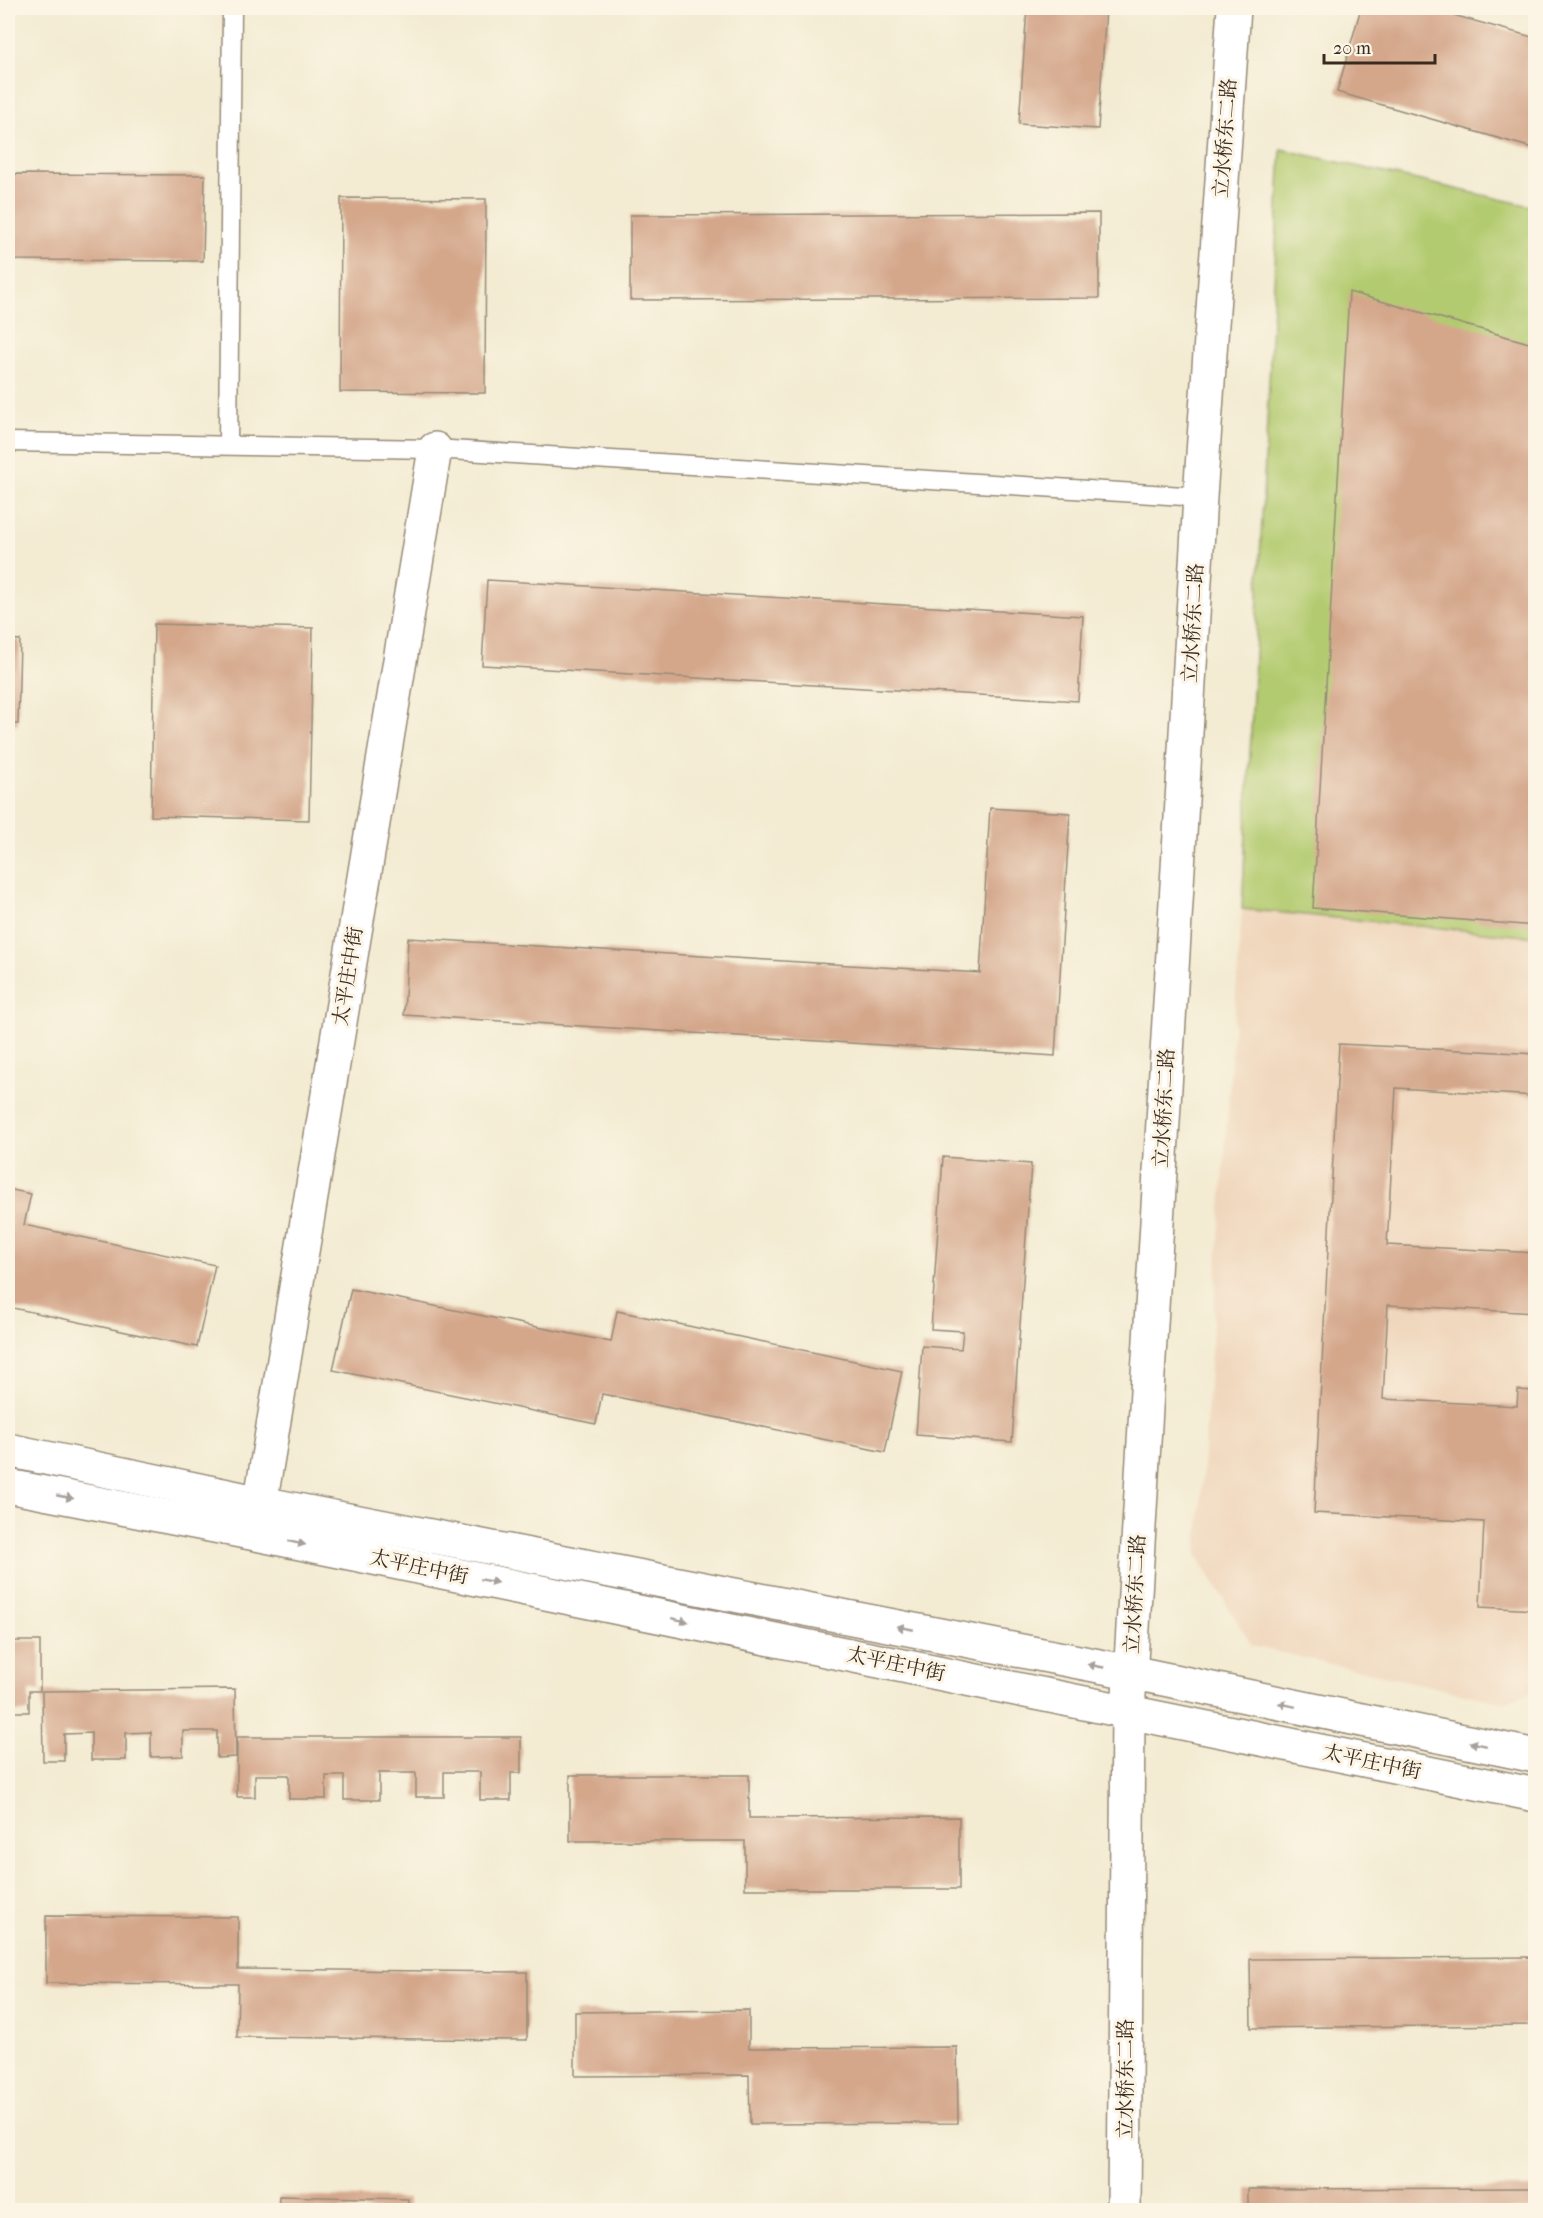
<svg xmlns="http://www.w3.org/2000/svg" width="1543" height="2218" font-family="'IM FELL French Canon','Noto Serif SC',serif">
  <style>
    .built { fill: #efd6bb }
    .green { fill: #b3cb70; stroke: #777a47; stroke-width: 1.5 }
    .building { fill: #d4a78b }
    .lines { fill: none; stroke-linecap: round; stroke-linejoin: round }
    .service-casing { stroke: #978a78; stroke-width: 21 }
    .minor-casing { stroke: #978a78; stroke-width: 36 }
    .tertiary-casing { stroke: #978a78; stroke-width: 36 }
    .secondary-casing { stroke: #978a78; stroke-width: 36 }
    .service { stroke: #fff; stroke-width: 18 }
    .minor { stroke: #fff; stroke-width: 33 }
    .tertiary { stroke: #fff; stroke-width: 33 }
    .secondary { stroke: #fff; stroke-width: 33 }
    .oneway { fill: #a79f9a }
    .labels { text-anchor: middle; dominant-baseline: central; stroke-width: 6; stroke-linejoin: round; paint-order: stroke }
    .street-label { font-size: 20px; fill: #3b2a1e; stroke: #fcf5e5 }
  </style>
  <rect width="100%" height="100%" fill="#fcf5e5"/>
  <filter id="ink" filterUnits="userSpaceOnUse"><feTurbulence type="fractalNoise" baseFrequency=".0167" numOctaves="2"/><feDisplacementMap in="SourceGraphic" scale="12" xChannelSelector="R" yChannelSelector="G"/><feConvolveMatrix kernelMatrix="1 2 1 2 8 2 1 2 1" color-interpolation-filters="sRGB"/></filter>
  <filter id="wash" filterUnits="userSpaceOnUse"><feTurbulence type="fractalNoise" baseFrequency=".008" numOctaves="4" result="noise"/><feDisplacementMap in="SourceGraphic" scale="24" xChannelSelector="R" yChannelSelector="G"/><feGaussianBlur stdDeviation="1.35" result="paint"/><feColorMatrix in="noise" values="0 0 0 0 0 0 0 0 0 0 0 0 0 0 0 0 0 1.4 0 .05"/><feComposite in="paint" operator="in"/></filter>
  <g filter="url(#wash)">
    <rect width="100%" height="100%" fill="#f3ebd2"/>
    <!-- built -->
    <polygon class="built" points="1242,909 1535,937 1535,1690 1505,1703 1252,1646 1197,1555"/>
    <!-- green -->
    <polygon class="green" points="1281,149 1535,207 1535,937 1242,909"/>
    <g id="blocks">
      <!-- building -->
      <g class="building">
        <polygon points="1027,8 1106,8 1098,129 1019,124"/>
        <polygon points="1361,8 1428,8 1536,38 1536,149 1337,92"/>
        <polygon points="8,174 205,175 203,261 8,260"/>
        <polygon points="341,198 486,199 485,393 340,392"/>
        <polygon points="1099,213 1099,298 630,300 630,215"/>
        <polygon points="1349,292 1536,345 1536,926 1313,908"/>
        <polygon points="487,580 1083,616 1078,701 482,665"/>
        <polygon points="154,624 313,628 309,820 151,816"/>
        <polygon points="8,639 20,640 18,724 8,724"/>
        <polygon points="990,808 1070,813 1055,1056 404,1015 408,938 980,973"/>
        <polygon points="1339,1044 1536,1054 1536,1096 1396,1088 1387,1245 1536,1253 1536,1313 1388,1305 1383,1399 1517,1406 1518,1390 1536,1391 1536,1610 1480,1607 1484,1522 1314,1513"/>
        <polygon points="943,1157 1031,1164 1012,1442 916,1435 922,1346 961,1349 963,1331 931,1329"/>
        <polygon points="8,1189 31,1194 24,1225 215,1265 197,1347 8,1307 8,1294 11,1276 8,1275"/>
        <polygon points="351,1289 611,1342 617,1311 902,1371 885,1452 602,1394 596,1424 333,1370"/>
        <polygon points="8,1641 40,1641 40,1691 29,1691 29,1712 8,1712"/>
        <polygon points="235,1689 236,1757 217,1758 217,1731 183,1731 183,1756 151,1757 151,1732 126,1733 126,1760 91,1760 91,1733 64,1734 64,1761 43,1761 42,1691"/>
        <polygon points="237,1737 521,1737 521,1773 511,1773 511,1800 480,1800 480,1772 444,1772 444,1797 416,1797 416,1773 379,1773 379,1800 344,1800 344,1776 326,1776 326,1799 289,1799 289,1775 255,1775 255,1797 237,1797"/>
        <polygon points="570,1775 749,1775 749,1818 959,1817 959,1889 745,1889 745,1841 570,1841"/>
        <polygon points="46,1916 238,1917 238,1969 527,1972 527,2040 237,2037 238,1984 46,1983"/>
        <polygon points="1536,1957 1536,2025 1251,2028 1250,1959"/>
        <polygon points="749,2010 749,2048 957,2047 958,2123 750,2124 749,2075 575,2076 575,2012"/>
        <polygon points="1536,2188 1536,2210 1248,2210 1248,2189"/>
        <polygon points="279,2196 408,2199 408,2210 278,2210"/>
      </g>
    </g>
  </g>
  <g filter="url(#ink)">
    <use href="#blocks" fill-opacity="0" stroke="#978a78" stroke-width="1.5"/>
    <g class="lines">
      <defs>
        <g id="service">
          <polyline points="8,442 435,449 1200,497"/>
          <polyline points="228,445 232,8"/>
        </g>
        <polyline id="minor" points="1124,2210 1128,1712 1200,497 1234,8"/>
        <polyline id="tertiary" points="256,1529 435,449"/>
        <g id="secondary">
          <polyline points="8,1450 261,1503 1130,1672 1536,1756"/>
          <polyline points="8,1486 256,1534 1536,1795"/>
        </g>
      </defs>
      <!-- service casing -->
      <use href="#service" class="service-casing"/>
      <!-- minor casing -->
      <use href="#minor" class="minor-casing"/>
      <!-- tertiary casing -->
      <use href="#tertiary" class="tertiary-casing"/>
      <!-- secondary casing -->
      <use href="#secondary" class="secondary-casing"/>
      <!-- service -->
      <use href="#service" class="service"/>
      <!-- minor -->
      <use href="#minor" class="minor"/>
      <!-- tertiary -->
      <use href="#tertiary" class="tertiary"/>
      <!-- secondary -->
      <use href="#secondary" class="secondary"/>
    </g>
    <!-- one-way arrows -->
    <defs><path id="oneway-solid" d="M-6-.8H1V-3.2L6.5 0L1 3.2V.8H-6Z" transform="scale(1.5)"/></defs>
    <g class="oneway">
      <use href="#oneway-solid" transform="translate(65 1497) rotate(11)"/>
      <use href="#oneway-solid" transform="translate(297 1543) rotate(12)"/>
      <use href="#oneway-solid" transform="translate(489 1581) rotate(12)"/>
      <use href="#oneway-solid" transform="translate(680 1620) rotate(12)"/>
      <use href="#oneway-solid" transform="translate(905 1628) rotate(-169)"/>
      <use href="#oneway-solid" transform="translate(1096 1666) rotate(-169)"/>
      <use href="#oneway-solid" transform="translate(1287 1705) rotate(-168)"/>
      <use href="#oneway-solid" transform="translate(1478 1744) rotate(-168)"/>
    </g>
  </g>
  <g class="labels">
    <!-- street labels -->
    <g class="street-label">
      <text transform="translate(1225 138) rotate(-86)">立水桥东二路</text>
      <text transform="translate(1193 623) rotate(-87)">立水桥东二路</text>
      <text transform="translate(348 976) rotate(-81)">太平庄中街</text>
      <text transform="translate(1164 1108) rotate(-87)">立水桥东二路</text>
      <text transform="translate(419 1567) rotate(12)">太平庄中街</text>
      <text transform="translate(1135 1594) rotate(-87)">立水桥东二路</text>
      <text transform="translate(896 1664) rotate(12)">太平庄中街</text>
      <text transform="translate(1372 1762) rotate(12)">太平庄中街</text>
      <text transform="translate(1125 2079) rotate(-90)">立水桥东二路</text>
    </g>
  </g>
  <!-- margin -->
  <rect width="1543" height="2218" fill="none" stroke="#fcf5e5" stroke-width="30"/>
  <!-- scale -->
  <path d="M1324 54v9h111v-9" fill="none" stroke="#3b2a1e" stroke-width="3"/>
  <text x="1333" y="54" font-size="18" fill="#3b2a1e" stroke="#fcf5e5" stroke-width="4.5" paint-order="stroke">20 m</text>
</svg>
